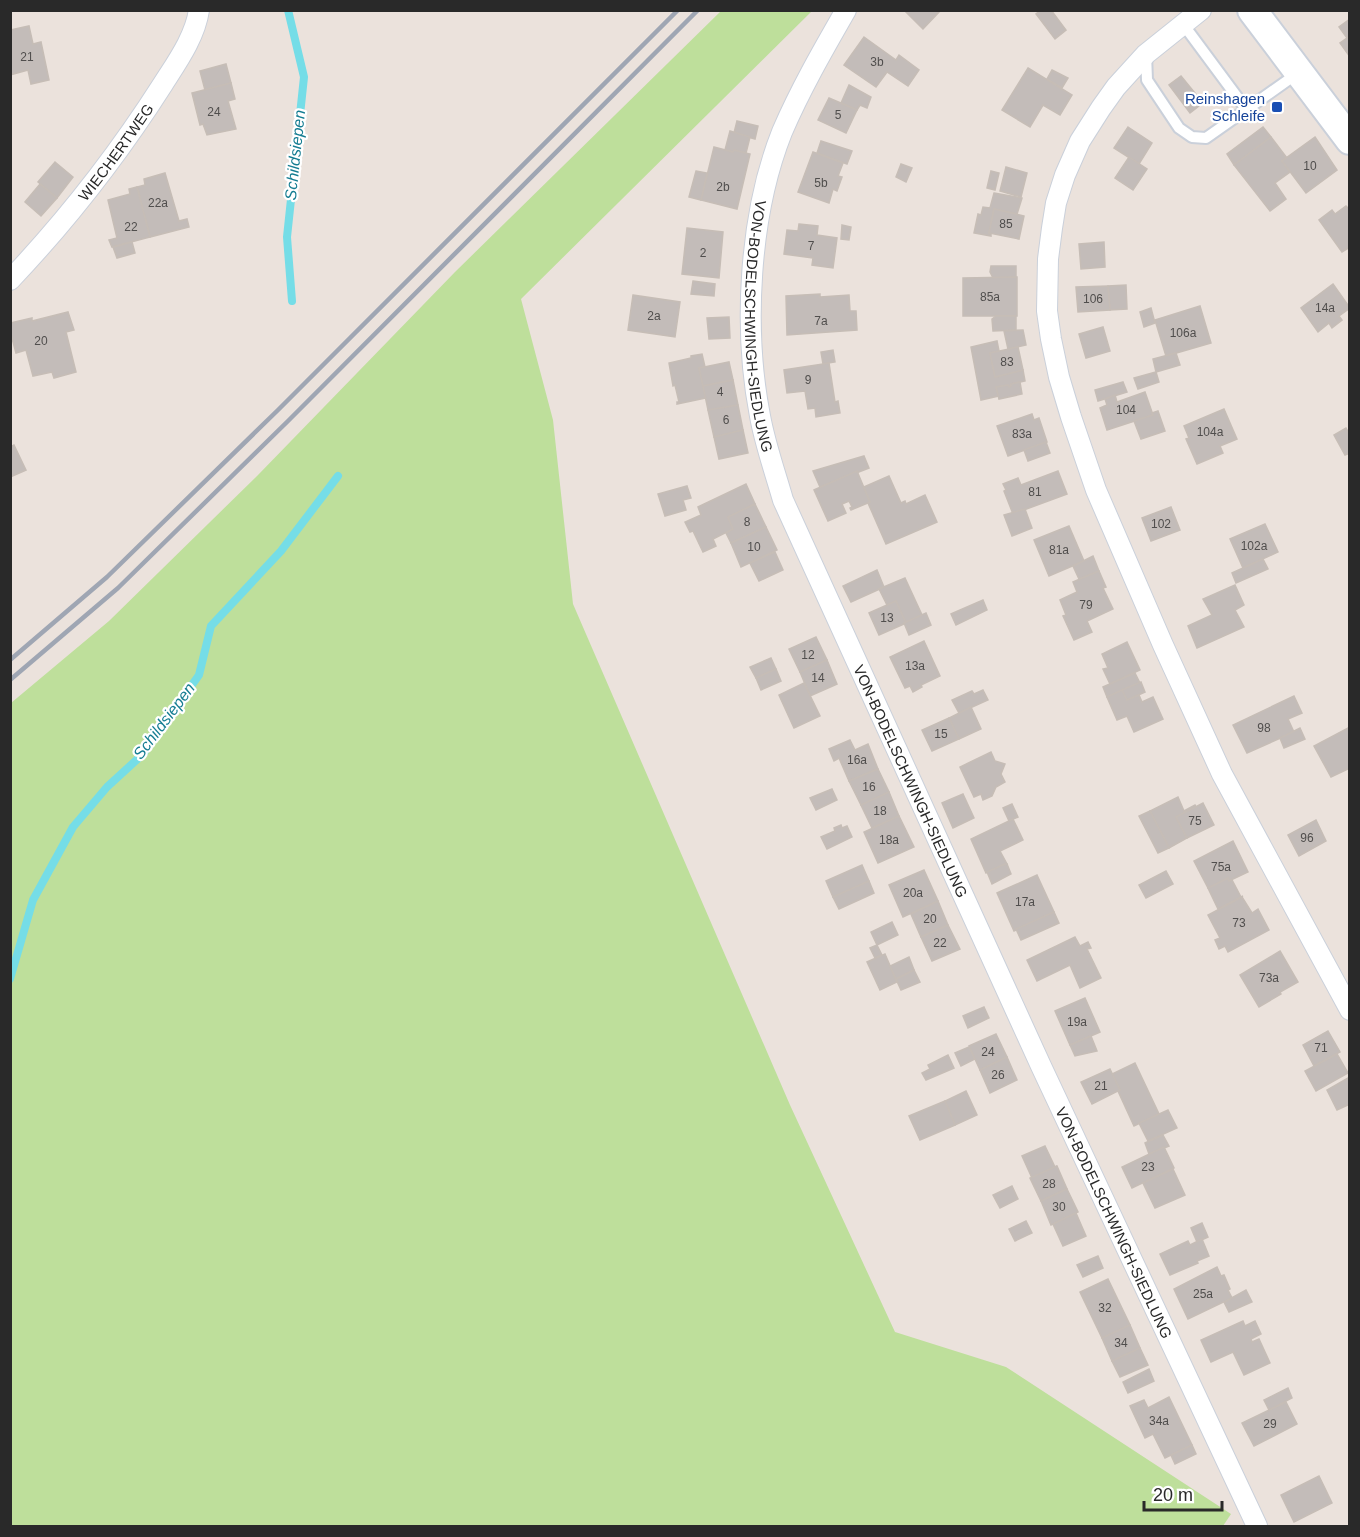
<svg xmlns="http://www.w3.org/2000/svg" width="1360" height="1537" font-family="Arial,sans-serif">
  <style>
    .green { fill: #bedf9b }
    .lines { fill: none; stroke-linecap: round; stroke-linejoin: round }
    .stream { stroke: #75dde7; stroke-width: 8 }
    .building { fill: #c3bcb9; stroke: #c6bdb6; stroke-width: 1.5 }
    .lane-casing { stroke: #cad0da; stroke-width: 14 }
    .street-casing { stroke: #cad0da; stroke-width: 22 }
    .secondary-casing { stroke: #cad0da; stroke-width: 32 }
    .lane { stroke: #fff; stroke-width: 10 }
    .street { stroke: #fff; stroke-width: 20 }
    .secondary { stroke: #fff; stroke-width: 28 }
    .rail { stroke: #9fa6b3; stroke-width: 4.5 }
    .transit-dot { fill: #1a4fb4; stroke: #fff; stroke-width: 2 }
    .labels { text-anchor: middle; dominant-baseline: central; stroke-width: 4.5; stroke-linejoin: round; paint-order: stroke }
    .number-label { font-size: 12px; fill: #504e4d }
    .transit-label { font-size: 15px; fill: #164399; stroke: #fff; text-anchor: end }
    .street-label { font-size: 15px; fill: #292929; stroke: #fff }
    .water-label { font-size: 16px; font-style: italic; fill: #157d92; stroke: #fff }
  </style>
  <rect width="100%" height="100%" fill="#ebe2dc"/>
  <!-- green -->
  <polygon class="green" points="721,11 812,11 521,299 553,420 573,604 790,1105 895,1332 1006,1367 1231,1514 1223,1526 11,1526 11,703 109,621 258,475 455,272"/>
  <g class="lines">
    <!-- stream -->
    <g class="stream">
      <polyline points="288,10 304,77 287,237 292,301"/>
      <polyline points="10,979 33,900 73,827 107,787 143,754 199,675 211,626 281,551 338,476"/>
    </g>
  </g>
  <!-- building -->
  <g class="building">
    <polygon points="904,10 939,10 940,11 923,29"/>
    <polygon points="1041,10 1051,10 1066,30 1055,39 1036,14"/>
    <polygon points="1350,19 1350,36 1347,38 1339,27"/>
    <polygon points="29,26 33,44 41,42 49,80 31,84 28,70 10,75 10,30"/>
    <polygon points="1350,36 1350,57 1340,43"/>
    <polygon points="864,37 896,60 899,55 919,70 908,86 887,72 876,87 844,65"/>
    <polygon points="226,64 231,83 205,90 200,71"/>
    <polygon points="1028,68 1072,95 1060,115 1043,105 1030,127 1002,110"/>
    <polygon points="1052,70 1068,78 1062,88 1047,79"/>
    <polygon points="1181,76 1203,103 1190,113 1169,85"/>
    <polygon points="231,83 235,99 228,101 236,129 207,135 203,124 200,125 192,93"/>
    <polygon points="849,85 871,97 867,108 860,105 857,110 841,103"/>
    <polygon points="829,98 857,110 846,133 818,120"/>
    <polygon points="737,121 758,126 755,139 734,133"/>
    <polygon points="1128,127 1152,143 1139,164 1114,148"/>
    <polygon points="1263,127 1271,137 1234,165 1227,154"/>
    <polygon points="730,131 750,137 746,153 734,150 733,152 725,150"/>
    <polygon points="1271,137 1287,158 1282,161 1290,172 1275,183 1286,199 1270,211 1234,165"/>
    <polygon points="1315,137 1337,170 1306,193 1282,161"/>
    <polygon points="821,141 852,151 847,164 817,153"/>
    <polygon points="714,147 733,152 734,150 750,154 737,209 701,200"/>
    <polygon points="813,152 843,163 838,176 842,177 837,191 833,189 829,203 798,192"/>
    <polygon points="1129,157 1147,169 1133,190 1115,178"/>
    <polygon points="55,162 73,177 57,198 38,182"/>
    <polygon points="901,164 912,168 906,182 896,177"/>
    <polygon points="1006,167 1027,173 1021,197 1000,191"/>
    <polygon points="696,171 707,173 701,200 689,197"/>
    <polygon points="991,171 999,173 995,190 987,188"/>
    <polygon points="165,173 179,221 187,219 189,227 150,237 137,187 145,185 144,179"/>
    <polygon points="40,184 57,198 41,216 25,202"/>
    <polygon points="137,187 150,237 112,247 109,240 117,238 108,200 130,194 129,189"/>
    <polygon points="994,193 1022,198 1017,214 994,209 989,233 991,234 991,236 974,233 978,214 981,215 983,207 990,208"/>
    <polygon points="1346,206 1350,210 1350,247 1342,252 1319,220 1332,210 1335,214"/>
    <polygon points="994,209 1024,216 1019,239 989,233"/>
    <polygon points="799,224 818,226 817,235 837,238 833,268 812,265 813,258 784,254 787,230 798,231"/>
    <polygon points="842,225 851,227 849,240 841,239"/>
    <polygon points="687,228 723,232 719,278 682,274"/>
    <polygon points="132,242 135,253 117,258 113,247"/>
    <polygon points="1104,242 1105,267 1081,269 1079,244"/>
    <polygon points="991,266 1016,266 1016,277 993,278 990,272"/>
    <polygon points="1017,277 1017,316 963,316 963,278"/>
    <polygon points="693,281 715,284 714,296 691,294"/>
    <polygon points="1333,284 1350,308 1339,316 1342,320 1332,328 1329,323 1318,332 1301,308"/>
    <polygon points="1126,285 1127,309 1110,310 1108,286"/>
    <polygon points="1108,286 1110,310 1078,312 1076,287"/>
    <polygon points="820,294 820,297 849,295 850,311 856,311 857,330 787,335 786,296"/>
    <polygon points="633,295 680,302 675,337 628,330"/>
    <polygon points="1200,306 1211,343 1166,356 1155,320"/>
    <polygon points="1151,308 1155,323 1144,327 1140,312"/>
    <polygon points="68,312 74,330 66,332 76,372 54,378 52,372 33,376 26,350 16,353 10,331 10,323 32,318 32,321"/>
    <polygon points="996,316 1016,316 1016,330 993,331 992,319"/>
    <polygon points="729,317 730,338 709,339 707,318"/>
    <polygon points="1103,327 1110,351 1086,358 1079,334"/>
    <polygon points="1023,330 1026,345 1008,349 1004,331"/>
    <polygon points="997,341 999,351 990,353 995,377 1023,370 1025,381 1011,384 1011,386 1009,387 1008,385 996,387 999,396 981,400 971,347"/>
    <polygon points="1018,347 1023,370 995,377 990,353"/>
    <polygon points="833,350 835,362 823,364 821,352"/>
    <polygon points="1176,353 1180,365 1156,372 1153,359"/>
    <polygon points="702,354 705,367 699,368 706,398 677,404 677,402 679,402 675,385 673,386 669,363 691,358 691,356"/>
    <polygon points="729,362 733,380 703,386 699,368"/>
    <polygon points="829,363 835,402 838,401 840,413 816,417 815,408 808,409 805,391 787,393 784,370"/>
    <polygon points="1156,372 1159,382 1138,389 1134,378"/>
    <polygon points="733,380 738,405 708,410 703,386"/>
    <polygon points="1020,382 1022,394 999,399 996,387 1008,385 1009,387 1011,386 1011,384"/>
    <polygon points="1123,382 1127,392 1098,401 1095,390"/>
    <polygon points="1145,392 1153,415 1107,430 1100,408 1107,405 1105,399 1115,395 1117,402"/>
    <polygon points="738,405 743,430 714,437 708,410"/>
    <polygon points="1224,409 1237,439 1220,446 1223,453 1197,464 1186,439 1189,438 1184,426"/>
    <polygon points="1158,411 1165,431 1141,439 1134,421 1153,415 1152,413"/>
    <polygon points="1032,414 1034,420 1039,418 1047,442 1008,456 997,426"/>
    <polygon points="1346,428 1350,435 1350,453 1345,455 1334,435"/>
    <polygon points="743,430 748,453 719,459 714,437"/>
    <polygon points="1046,442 1050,453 1028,461 1024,450"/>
    <polygon points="14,445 26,470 10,477 10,447"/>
    <polygon points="864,456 869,468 820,487 813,471"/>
    <polygon points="857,471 870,502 851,510 850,508 852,507 849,501 842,504 846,513 828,521 814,490"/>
    <polygon points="1058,471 1067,494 1013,514 1004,491 1006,490 1003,484 1018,478 1021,485"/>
    <polygon points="889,476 901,503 905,501 906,504 925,495 937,522 886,544 868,503 870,502 864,487"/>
    <polygon points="746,484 755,504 728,517 733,529 713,539 716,546 703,552 693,531 690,532 685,522 701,515 698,507"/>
    <polygon points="687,486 691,498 683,500 686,510 665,516 658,494"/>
    <polygon points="755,504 766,527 731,543 726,533 733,529 728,517"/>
    <polygon points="1171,507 1180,530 1151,541 1142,518"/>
    <polygon points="1025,509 1032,528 1012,536 1004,515"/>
    <polygon points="1265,524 1278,552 1243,568 1230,539"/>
    <polygon points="1069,526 1084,561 1049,576 1034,540"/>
    <polygon points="766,527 777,550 741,567 731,543"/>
    <polygon points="775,552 783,570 759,581 750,563"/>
    <polygon points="1093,556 1099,571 1079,579 1073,566"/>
    <polygon points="1263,559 1268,569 1236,583 1232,573"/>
    <polygon points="877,570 884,587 851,602 843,586"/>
    <polygon points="1099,571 1106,587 1103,588 1113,609 1087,621 1092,632 1074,640 1063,616 1066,615 1060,600 1077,592 1073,582"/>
    <polygon points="905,578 922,615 906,623 896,601 887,605 879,589"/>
    <polygon points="1235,585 1244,605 1235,610 1244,627 1197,648 1188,626 1212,615 1203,599"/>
    <polygon points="983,600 987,610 956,625 951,614"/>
    <polygon points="896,601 906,623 879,635 869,613"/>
    <polygon points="926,613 931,625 909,635 904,623"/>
    <polygon points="816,637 827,660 800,672 789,649"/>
    <polygon points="924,641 940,676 921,685 922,687 913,692 910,686 905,688 890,657"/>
    <polygon points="1127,642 1140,670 1110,684 1103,669 1108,668 1102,654"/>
    <polygon points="771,658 776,669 756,678 750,667"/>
    <polygon points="827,660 837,684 810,696 800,672"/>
    <polygon points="776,669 781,681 761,690 756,678"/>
    <polygon points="1135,673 1140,683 1107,697 1103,687"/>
    <polygon points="1141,682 1145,692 1127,700 1122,690"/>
    <polygon points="804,683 820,716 794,728 779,695"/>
    <polygon points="983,690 988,700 959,713 952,700 972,691 974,694"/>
    <polygon points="1122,690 1127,700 1139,695 1142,702 1153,697 1163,719 1134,732 1127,716 1117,720 1107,697"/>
    <polygon points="1294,696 1302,713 1288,719 1294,732 1247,753 1233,725"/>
    <polygon points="971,707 981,729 959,739 949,718"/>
    <polygon points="949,718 959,739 932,751 922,730"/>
    <polygon points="1350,727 1350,768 1331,777 1314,746"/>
    <polygon points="1300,728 1305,739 1284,748 1280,738"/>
    <polygon points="850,740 855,750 868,744 878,769 849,781 839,758 834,761 829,749"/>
    <polygon points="991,752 995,761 1005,764 1001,774 1005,782 996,787 992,796 983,800 981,794 974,797 960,767"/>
    <polygon points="878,769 889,792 861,805 849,781"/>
    <polygon points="832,789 837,800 816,810 810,798"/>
    <polygon points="889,792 899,816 872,828 861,805"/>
    <polygon points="963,794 974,818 953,828 942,803"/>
    <polygon points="1178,797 1184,811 1195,805 1196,807 1176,817 1187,838 1169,848 1150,811"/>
    <polygon points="1203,803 1214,825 1187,838 1176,817"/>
    <polygon points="1012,804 1018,817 1009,821 1003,808"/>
    <polygon points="1150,811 1169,848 1158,853 1139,816"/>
    <polygon points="899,816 914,847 878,863 864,832"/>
    <polygon points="1013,819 1023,840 1000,851 1007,864 1005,864 986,873 971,839"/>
    <polygon points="1316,820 1326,841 1299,856 1288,835"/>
    <polygon points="841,825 842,828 847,826 852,837 827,849 821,837 835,831 834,828"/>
    <polygon points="1233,841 1248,872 1229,881 1228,878 1208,888 1194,861"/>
    <polygon points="1005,864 1007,864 1011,874 992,884 987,872"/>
    <polygon points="862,865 869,881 833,897 826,881"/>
    <polygon points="924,870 938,901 903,917 889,885"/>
    <polygon points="1166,871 1173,884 1146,898 1139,885"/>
    <polygon points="1037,875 1054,912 1014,931 997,893"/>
    <polygon points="1228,878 1229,881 1232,880 1241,897 1243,896 1218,909 1208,888"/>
    <polygon points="869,881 874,893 839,909 833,897"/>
    <polygon points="1242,897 1252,913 1258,909 1269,930 1228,952 1225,946 1219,949 1215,940 1220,938 1208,915"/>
    <polygon points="938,901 948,925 921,937 911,914"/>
    <polygon points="1054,912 1059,923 1021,940 1016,929"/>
    <polygon points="892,922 898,935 877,945 871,932"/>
    <polygon points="948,925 960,949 932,961 921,937"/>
    <polygon points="1075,937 1080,946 1088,942 1091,948 1087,949 1101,978 1080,988 1070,965 1037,981 1027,960"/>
    <polygon points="877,945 882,955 875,958 870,948"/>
    <polygon points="1280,951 1298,982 1280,992 1281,994 1259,1007 1240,975"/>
    <polygon points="885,954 897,982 880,990 867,962"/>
    <polygon points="909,957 914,970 896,979 890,966"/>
    <polygon points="914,970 920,982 901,990 896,979"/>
    <polygon points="1085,998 1100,1032 1070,1045 1055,1011"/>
    <polygon points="984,1007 989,1018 968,1028 963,1016"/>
    <polygon points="1328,1031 1340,1052 1314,1066 1303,1045"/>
    <polygon points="996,1034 1007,1057 980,1070 969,1046"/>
    <polygon points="1091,1036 1097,1051 1075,1056 1070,1045"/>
    <polygon points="969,1047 975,1059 961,1066 955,1053"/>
    <polygon points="1337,1054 1348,1073 1316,1091 1305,1071"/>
    <polygon points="948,1055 954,1068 926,1080 922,1073 930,1069 928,1065"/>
    <polygon points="1007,1057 1017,1080 990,1093 980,1070"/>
    <polygon points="1135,1063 1159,1114 1134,1126 1118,1091 1120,1090 1112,1074"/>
    <polygon points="1110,1069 1120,1090 1092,1104 1081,1082"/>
    <polygon points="1348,1078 1350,1081 1350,1104 1337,1110 1327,1090"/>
    <polygon points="966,1091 977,1115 955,1125 945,1101"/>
    <polygon points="945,1101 955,1125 920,1140 909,1116"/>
    <polygon points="1168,1110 1177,1128 1148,1141 1139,1123"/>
    <polygon points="1163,1135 1169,1146 1149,1154 1145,1143"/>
    <polygon points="1045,1146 1055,1167 1057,1166 1032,1178 1022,1156"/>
    <polygon points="1164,1147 1174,1168 1132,1188 1122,1167"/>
    <polygon points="1057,1166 1067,1189 1041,1201 1030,1178"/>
    <polygon points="1173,1169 1185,1195 1155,1208 1143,1183"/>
    <polygon points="1012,1186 1018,1199 1000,1208 993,1195"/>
    <polygon points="1067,1189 1078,1212 1051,1225 1041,1201"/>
    <polygon points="1076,1213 1086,1236 1063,1246 1053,1224"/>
    <polygon points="1026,1221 1032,1233 1015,1241 1009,1229"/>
    <polygon points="1202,1223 1208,1237 1197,1242 1191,1228"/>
    <polygon points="1202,1239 1209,1256 1197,1261 1198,1263 1170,1275 1160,1254 1188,1241 1190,1245"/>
    <polygon points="1098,1256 1103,1268 1083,1277 1077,1265"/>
    <polygon points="1217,1267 1221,1276 1224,1275 1230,1289 1228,1290 1232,1298 1188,1319 1174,1289"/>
    <polygon points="1108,1279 1130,1325 1102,1338 1080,1292"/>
    <polygon points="1246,1290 1252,1302 1229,1312 1224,1302"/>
    <polygon points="1243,1321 1245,1326 1255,1321 1261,1334 1251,1339 1252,1342 1259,1339 1270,1363 1244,1375 1233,1352 1211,1362 1201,1340"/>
    <polygon points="1130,1325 1140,1348 1112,1361 1102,1338"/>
    <polygon points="1140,1348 1148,1365 1120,1377 1112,1361"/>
    <polygon points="1149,1369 1154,1381 1128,1393 1123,1382"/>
    <polygon points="1288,1388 1292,1398 1269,1410 1264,1400"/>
    <polygon points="1169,1397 1192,1445 1165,1458 1153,1434 1145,1438 1130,1406 1144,1400 1148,1408"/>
    <polygon points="1286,1402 1297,1424 1254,1446 1242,1423"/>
    <polygon points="1192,1445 1196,1454 1175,1464 1171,1455"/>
    <polygon points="1319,1476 1332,1503 1294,1522 1281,1495"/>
  </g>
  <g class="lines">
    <defs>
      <g id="lane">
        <polyline points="1183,24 1246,109"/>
        <polyline points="1146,54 1147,80 1179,128 1192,137 1206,138 1298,73"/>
      </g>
      <g id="street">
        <path id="s1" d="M 846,10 C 823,50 800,90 782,132 C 749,215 743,329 760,416 C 765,444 775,472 783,500 L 1041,1066 L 1257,1526"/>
        <polyline points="1201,10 1146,54 1116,87 1101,108 1080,141 1065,175 1056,203 1052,228 1048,259 1047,311 1051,339 1059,377 1071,417 1096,490 1163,645 1222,774 1350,1010"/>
        <path id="s2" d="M 10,280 C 67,220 119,153 163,84 C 177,62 195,37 199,10"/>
      </g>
      <polyline id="secondary" points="1252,10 1350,140"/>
    </defs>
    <!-- lane casing -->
    <use href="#lane" class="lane-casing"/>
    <!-- street casing -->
    <use href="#street" class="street-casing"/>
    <!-- secondary casing -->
    <use href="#secondary" class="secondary-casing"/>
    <!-- lane -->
    <use href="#lane" class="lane"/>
    <!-- street -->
    <use href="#street" class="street"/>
    <!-- secondary -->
    <use href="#secondary" class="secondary"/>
    <!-- rail -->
    <g class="rail">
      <polyline points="10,660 107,577 278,410 678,10"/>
      <polyline points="10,680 118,588 288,421 698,10"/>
    </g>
  </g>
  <!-- markers -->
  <rect class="transit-dot" x="1271" y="101" width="12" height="12" rx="3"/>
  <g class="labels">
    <!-- number labels -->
    <g class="number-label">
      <text x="27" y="57">21</text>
      <text x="877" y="62">3b</text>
      <text x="214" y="112">24</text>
      <text x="838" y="115">5</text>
      <text x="1310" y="166">10</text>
      <text x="821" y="183">5b</text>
      <text x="723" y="187">2b</text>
      <text x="158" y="203">22a</text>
      <text x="1006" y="224">85</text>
      <text x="131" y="227">22</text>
      <text x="811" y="246">7</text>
      <text x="703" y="253">2</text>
      <text x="990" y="297">85a</text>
      <text x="1093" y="299">106</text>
      <text x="1325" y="308">14a</text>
      <text x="654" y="316">2a</text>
      <text x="821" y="321">7a</text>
      <text x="1183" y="333">106a</text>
      <text x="41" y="341">20</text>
      <text x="1007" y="362">83</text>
      <text x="808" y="380">9</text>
      <text x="720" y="392">4</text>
      <text x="1126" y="410">104</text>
      <text x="726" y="420">6</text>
      <text x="1210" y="432">104a</text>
      <text x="1022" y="434">83a</text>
      <text x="1035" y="492">81</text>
      <text x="747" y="522">8</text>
      <text x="1161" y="524">102</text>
      <text x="1254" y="546">102a</text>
      <text x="754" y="547">10</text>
      <text x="1059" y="550">81a</text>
      <text x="1086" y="605">79</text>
      <text x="887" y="618">13</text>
      <text x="808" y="655">12</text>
      <text x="915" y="666">13a</text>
      <text x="818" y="678">14</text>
      <text x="1264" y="728">98</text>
      <text x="941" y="734">15</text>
      <text x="857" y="760">16a</text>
      <text x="869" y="787">16</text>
      <text x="880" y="811">18</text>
      <text x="1195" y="821">75</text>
      <text x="1307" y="838">96</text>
      <text x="889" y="840">18a</text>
      <text x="1221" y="867">75a</text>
      <text x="913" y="893">20a</text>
      <text x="1025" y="902">17a</text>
      <text x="930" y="919">20</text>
      <text x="1239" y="923">73</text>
      <text x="940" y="943">22</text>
      <text x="1269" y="978">73a</text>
      <text x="1077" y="1022">19a</text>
      <text x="1321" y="1048">71</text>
      <text x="988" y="1052">24</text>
      <text x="998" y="1075">26</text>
      <text x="1101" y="1086">21</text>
      <text x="1148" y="1167">23</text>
      <text x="1049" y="1184">28</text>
      <text x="1059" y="1207">30</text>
      <text x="1203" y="1294">25a</text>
      <text x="1105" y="1308">32</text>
      <text x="1121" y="1343">34</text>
      <text x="1159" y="1421">34a</text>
      <text x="1270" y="1424">29</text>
    </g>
    <!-- transit labels -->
    <g class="transit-label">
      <text x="1265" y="98">Reinshagen<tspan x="1265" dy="17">Schleife</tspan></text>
    </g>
    <!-- street labels -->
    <g class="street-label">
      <text stroke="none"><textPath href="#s2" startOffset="166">WIECHERTWEG</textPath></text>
      <text stroke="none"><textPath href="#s1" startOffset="336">VON-BODELSCHWINGH-SIEDLUNG</textPath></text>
      <text stroke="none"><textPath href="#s1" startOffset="822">VON-BODELSCHWINGH-SIEDLUNG</textPath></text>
      <text stroke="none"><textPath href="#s1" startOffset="1308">VON-BODELSCHWINGH-SIEDLUNG</textPath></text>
    </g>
    <!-- water labels -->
    <g class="water-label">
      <text transform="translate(295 155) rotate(-84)">Schildsiepen</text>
      <text transform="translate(164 721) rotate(-53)">Schildsiepen</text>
    </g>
  </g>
  <!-- border -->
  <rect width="1360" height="1537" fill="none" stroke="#292929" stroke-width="24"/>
  <!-- scale -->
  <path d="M1144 1501v9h78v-9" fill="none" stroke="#292929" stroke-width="3"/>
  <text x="1153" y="1501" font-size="18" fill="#292929" stroke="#ffffff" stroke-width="4.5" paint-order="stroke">20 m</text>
</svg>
